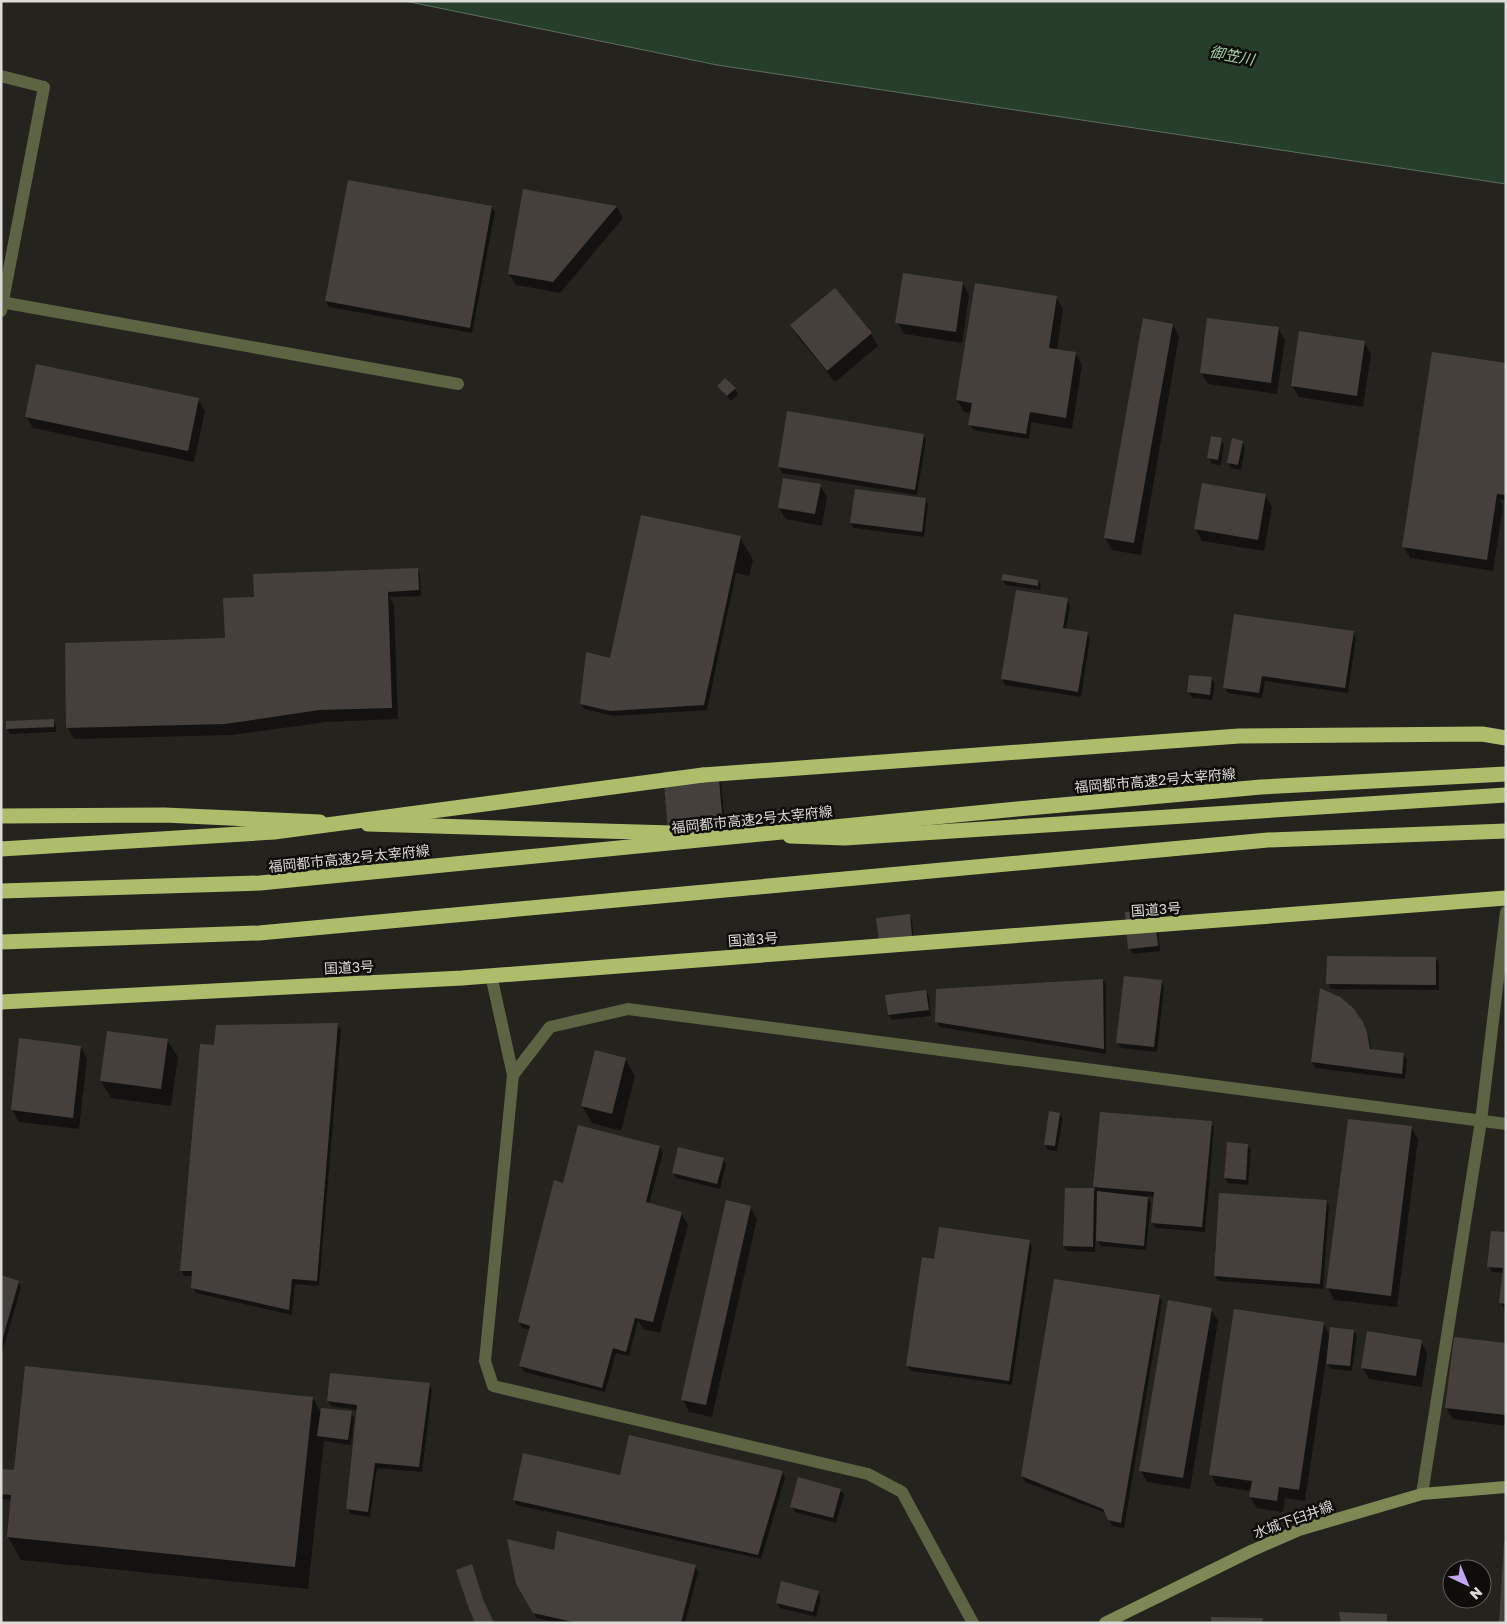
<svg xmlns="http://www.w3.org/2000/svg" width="1507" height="1624" font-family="'Golos Text','Noto Sans JP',sans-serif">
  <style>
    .water { fill: #273f2a; stroke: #5d6e5e }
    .shadow { fill: #0007 }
    .building { fill: #45403c }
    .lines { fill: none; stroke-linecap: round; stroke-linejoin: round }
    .street { stroke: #5d6444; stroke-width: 12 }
    .secondary { stroke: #7e8854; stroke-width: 12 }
    .highway { stroke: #aebd6b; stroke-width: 15 }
    .highway-bridge { stroke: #aebd6b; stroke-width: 15 }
    .labels { text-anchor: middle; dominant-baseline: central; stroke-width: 5; stroke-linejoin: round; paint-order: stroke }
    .street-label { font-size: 14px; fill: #dcdbd8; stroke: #0e0d0a }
    .water-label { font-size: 15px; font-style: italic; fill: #a4d4a8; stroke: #0e0d0a }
  </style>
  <rect width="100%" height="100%" fill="#25231e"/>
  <!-- water -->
  <polygon class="water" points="405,1 1506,1 1506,184 717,65"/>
  <!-- shadow -->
  <g class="shadow">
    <polygon points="524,190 617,207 623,218 560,293 516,285 509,274"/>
    <polygon points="492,207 495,212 472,333 329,307 326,301"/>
    <polygon points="963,283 969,295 962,343 904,334 897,322"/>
    <polygon points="835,290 871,334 878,346 835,382 798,337 792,325"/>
    <polygon points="1056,297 1063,309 1057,350 1075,353 1082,365 1072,429 1031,422 1029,439 973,430 970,425 971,413 964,412 957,400"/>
    <polygon points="1173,325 1179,337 1141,555 1112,550 1105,538"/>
    <polygon points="1278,328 1285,340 1277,394 1208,384 1201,372"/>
    <polygon points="1364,342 1371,354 1363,407 1299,397 1292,386"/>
    <polygon points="1506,364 1506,500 1499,499 1503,506 1493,571 1410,558 1403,546"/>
    <polygon points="719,387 735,389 738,394 731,401"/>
    <polygon points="198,399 205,411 194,462 33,428 26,416"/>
    <polygon points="788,413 923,435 926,440 917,495 782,473 779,467"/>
    <polygon points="1221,439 1224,445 1221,465 1212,464 1209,458"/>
    <polygon points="1242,442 1245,447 1241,470 1231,468 1228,463"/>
    <polygon points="820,485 827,497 822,526 786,519 779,508"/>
    <polygon points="1265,495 1272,507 1264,551 1202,541 1196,529"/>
    <polygon points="925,499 928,504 924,537 854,528 851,523"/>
    <polygon points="740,537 753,560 749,576 736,573 707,710 614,716 584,709 581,703 610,660"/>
    <polygon points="417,569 420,575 421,596 389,597 394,605 398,719 326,722 232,735 74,739 68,728 226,639 256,598"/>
    <polygon points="1002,579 1038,581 1041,586 1040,590 1006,585"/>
    <polygon points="1067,600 1070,605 1066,630 1087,633 1090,639 1081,697 1005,685 1002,679"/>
    <polygon points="1353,632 1356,638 1348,693 1265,681 1262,698 1228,693 1224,687"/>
    <polygon points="1212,678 1215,684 1212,700 1192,698 1189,692"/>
    <polygon points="53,720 56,725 56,732 10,734 7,729"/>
    <polygon points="720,774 726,831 672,836"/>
    <polygon points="1154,910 1157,915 1160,951 1133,954 1130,948"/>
    <polygon points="909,916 912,921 914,942 883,946"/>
    <polygon points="1436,958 1439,964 1439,990 1331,989 1328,983"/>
    <polygon points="1103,980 1106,985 1106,1054 940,1027 937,1022"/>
    <polygon points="1161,981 1164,987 1157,1052 1121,1048 1117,1042"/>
    <polygon points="1321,990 1362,1024 1369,1039 1372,1050 1404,1054 1407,1060 1405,1079 1315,1068 1312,1062"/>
    <polygon points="926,991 929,997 931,1016 892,1020 889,1015"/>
    <polygon points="337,1024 341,1030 319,1286 295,1284 292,1315 196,1293 192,1287 193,1276 184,1276 181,1270"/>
    <polygon points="167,1040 178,1057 171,1106 111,1098 101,1081"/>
    <polygon points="81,1047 87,1059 79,1129 19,1122 12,1110"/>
    <polygon points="625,1059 635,1076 621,1131 592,1123 582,1106"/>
    <polygon points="1060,1114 1063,1119 1057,1151 1048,1150 1045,1145"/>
    <polygon points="1211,1122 1214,1128 1205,1232 1156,1228 1152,1222 1155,1197 1147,1196 1151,1203 1146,1250 1101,1246 1096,1237 1095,1252 1067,1251 1064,1246 1066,1189 1096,1190 1094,1187"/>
    <polygon points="1411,1127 1418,1139 1397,1307 1334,1300 1328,1288"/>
    <polygon points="1247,1145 1251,1150 1248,1185 1228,1183 1225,1177"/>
    <polygon points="660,1147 663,1153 649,1204 681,1213 688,1225 660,1333 643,1329 638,1320 629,1356 616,1353 605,1392 524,1372 521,1366 530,1330 522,1328 519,1322 564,1185"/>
    <polygon points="723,1159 726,1165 720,1189 676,1178 673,1173"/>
    <polygon points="1326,1201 1329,1206 1323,1289 1218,1281 1215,1276"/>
    <polygon points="750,1207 757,1219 712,1417 689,1412 683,1400"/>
    <polygon points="1506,1234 1506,1309 1504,1308 1501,1303 1504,1273 1492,1272 1489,1266"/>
    <polygon points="1029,1241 1032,1247 1012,1385 911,1371 907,1366 936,1260"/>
    <polygon points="1,1277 18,1282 21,1287 1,1357"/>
    <polygon points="1159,1296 1162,1301 1124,1528 1112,1526 1106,1513 1025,1482 1022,1476"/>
    <polygon points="1211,1309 1218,1321 1190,1489 1147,1482 1141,1471"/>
    <polygon points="1323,1323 1330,1336 1354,1331 1357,1336 1352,1371 1331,1369 1326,1361 1305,1501 1285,1498 1283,1512 1257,1508 1250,1497 1251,1491 1217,1486 1211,1475"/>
    <polygon points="1421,1341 1427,1353 1422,1387 1369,1379 1362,1367"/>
    <polygon points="1506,1344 1506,1426 1453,1419 1446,1407"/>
    <polygon points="429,1384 432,1390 422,1472 377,1468 370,1517 351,1514 348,1509 358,1410 331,1406 328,1401"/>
    <polygon points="313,1398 321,1413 351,1412 354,1418 351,1445 324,1441 308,1589 21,1560 8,1537 12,1500 3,1499 1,1496 1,1482"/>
    <polygon points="782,1472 785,1478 761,1559 517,1505 514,1500 621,1477"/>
    <polygon points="840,1490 844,1495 836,1523 795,1512 792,1506"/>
    <polygon points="555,1551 695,1566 698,1572 685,1623 558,1623 537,1618 517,1584"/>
    <polygon points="818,1592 821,1598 816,1617 780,1608 777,1603"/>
  </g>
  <!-- building -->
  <g class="building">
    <polygon points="348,180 492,206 470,328 325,301"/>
    <polygon points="523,189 617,206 553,282 508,274"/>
    <polygon points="903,273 963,282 956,332 895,323"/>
    <polygon points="975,283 1057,296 1049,348 1076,352 1066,418 1030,412 1026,434 968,425 972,403 956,400"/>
    <polygon points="835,288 872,333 827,371 790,325"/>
    <polygon points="1143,318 1173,324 1134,543 1104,538"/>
    <polygon points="1207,318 1279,327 1271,383 1200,373"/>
    <polygon points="1299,331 1365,341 1357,396 1291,386"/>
    <polygon points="1432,352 1506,363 1506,495 1497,494 1487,560 1402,547"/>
    <polygon points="36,364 199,398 188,451 25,417"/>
    <polygon points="725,378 736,388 727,396 717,386"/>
    <polygon points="787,411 924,434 915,490 778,467"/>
    <polygon points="1211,436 1222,438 1218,460 1207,458"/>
    <polygon points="1232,438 1243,441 1238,465 1227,463"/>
    <polygon points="783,478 821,484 815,514 778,508"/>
    <polygon points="1202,483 1266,494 1258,540 1194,529"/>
    <polygon points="855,489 926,498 922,532 850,523"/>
    <polygon points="641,515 741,536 704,705 610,711 580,704 586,652 610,658"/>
    <polygon points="418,568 419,590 388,592 392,708 319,710 225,724 66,728 65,643 225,638 223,598 254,597 253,574"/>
    <polygon points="1003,574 1038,580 1038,586 1001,580"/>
    <polygon points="1016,590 1068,598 1063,628 1088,632 1078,692 1001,679"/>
    <polygon points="1234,614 1354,631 1345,688 1262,676 1259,693 1223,688"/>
    <polygon points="1189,675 1212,677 1210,695 1187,692"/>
    <polygon points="54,719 54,727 6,729 6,721"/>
    <polygon points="718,767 723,826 668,831 663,772"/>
    <polygon points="1154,909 1158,946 1128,949 1125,912"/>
    <polygon points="910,914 912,936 879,941 876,918"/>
    <polygon points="1327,956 1436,957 1436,985 1326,984"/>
    <polygon points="1124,976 1162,980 1154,1047 1116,1043"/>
    <polygon points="1103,979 1104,1049 935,1022 936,989"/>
    <polygon points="1320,988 1340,997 1353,1008 1363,1022 1367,1033 1370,1049 1404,1053 1402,1074 1311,1062"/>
    <polygon points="926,990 929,1010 888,1015 885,995"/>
    <polygon points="338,1023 317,1281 292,1279 289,1310 191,1288 192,1271 180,1271 200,1044 214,1045 216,1025"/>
    <polygon points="107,1031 168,1039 161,1089 100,1081"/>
    <polygon points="19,1038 81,1046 73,1118 11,1110"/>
    <polygon points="595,1050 626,1058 612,1114 581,1106"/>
    <polygon points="1049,1111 1060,1113 1055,1146 1044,1145"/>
    <polygon points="1100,1112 1212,1121 1202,1227 1151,1223 1154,1192 1093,1187"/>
    <polygon points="1348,1119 1412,1126 1391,1296 1326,1288"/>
    <polygon points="578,1125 660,1146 646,1202 682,1212 653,1322 635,1318 626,1352 613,1348 602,1388 519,1366 530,1326 518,1322 554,1180 563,1183"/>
    <polygon points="1227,1142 1248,1144 1246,1180 1224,1178"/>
    <polygon points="678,1147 724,1158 717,1184 672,1173"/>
    <polygon points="1065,1188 1094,1188 1093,1247 1063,1246"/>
    <polygon points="1097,1191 1148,1197 1144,1246 1096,1241"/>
    <polygon points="1219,1193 1327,1200 1320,1284 1214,1276"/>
    <polygon points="726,1200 751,1206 706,1405 681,1400"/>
    <polygon points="939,1227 1030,1240 1009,1381 906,1366 922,1257 934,1259"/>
    <polygon points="1491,1231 1506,1232 1506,1304 1499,1303 1503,1268 1487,1267"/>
    <polygon points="1,1275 19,1281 2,1341 1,1340"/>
    <polygon points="1054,1279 1160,1295 1121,1523 1108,1520 1103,1509 1021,1476"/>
    <polygon points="1168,1300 1212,1308 1183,1478 1139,1471"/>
    <polygon points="1234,1309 1324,1322 1299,1490 1279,1487 1277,1501 1249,1497 1252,1481 1209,1475"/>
    <polygon points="1330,1327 1354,1330 1350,1366 1326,1364"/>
    <polygon points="1367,1331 1422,1340 1416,1376 1361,1368"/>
    <polygon points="1454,1337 1506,1343 1506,1415 1445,1408"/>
    <polygon points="25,1366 313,1397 295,1567 7,1537 11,1495 1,1494 1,1469 14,1470"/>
    <polygon points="330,1373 430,1383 419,1467 375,1463 368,1512 346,1509 357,1405 327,1401"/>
    <polygon points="321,1408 352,1411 348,1440 317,1436"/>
    <polygon points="629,1435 783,1471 758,1555 513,1500 523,1453 620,1475"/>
    <polygon points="798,1477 841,1489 833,1518 790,1507"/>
    <polygon points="557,1531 696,1565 681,1623 577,1623 533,1613 516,1584 507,1539 554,1550"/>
    <polygon points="1504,1542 1506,1542 1506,1623 1499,1623"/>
    <polygon points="472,1564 483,1599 494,1623 475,1623 468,1606 456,1570"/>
    <polygon points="781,1581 819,1591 813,1612 776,1603"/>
    <polygon points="1339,1612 1387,1614 1387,1623 1341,1623"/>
    <polygon points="1211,1617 1263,1618 1262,1623 1211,1623"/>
  </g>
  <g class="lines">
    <!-- street -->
    <g class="street">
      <polyline points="1,76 44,87 1,311"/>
      <polyline points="1,302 458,384"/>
      <polyline points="491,975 513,1075 485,1361 493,1386 868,1474 902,1492 973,1623"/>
      <polyline points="513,1075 550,1027 628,1009 1506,1124"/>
      <polyline points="1422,1494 1481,1121 1506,912"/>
    </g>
    <!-- secondary -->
    <polyline class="secondary" points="1105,1623 1251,1551 1299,1530 1422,1494 1506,1487"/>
    <!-- highway -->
    <g class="highway">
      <polyline points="703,775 1239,736 1482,734 1506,738"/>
      <polyline points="1,816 164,815 320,822"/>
      <polyline points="368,824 707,834"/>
      <polyline points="790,836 845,838 1506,795"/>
      <polyline points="1,942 259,933 1268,840 1506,831"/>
      <polyline points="1,1002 462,978 1506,898"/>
    </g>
    <!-- highway-bridge -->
    <g class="highway-bridge">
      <polyline points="1,849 274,832 703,775"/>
      <polyline points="1,891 260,883 1017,809 1261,787 1506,774"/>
    </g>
  </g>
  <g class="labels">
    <!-- street labels -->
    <g class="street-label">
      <text transform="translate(1155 780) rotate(-5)">福岡都市高速2号太宰府線</text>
      <text transform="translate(752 819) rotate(-6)">福岡都市高速2号太宰府線</text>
      <text transform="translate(349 858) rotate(-6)">福岡都市高速2号太宰府線</text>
      <text transform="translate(1156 909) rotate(-4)">国道3号</text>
      <text transform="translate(753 939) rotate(-4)">国道3号</text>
      <text transform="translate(349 967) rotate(-3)">国道3号</text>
      <text transform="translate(1293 1519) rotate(-20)">水城下臼井線</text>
    </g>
    <!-- water labels -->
    <g class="water-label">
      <text transform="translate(1232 55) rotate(11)">御笠川</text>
    </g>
  </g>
  <!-- border -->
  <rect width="1507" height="1624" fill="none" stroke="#dcdbd8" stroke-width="5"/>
  <!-- north arrow -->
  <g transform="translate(1467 1584) rotate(136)"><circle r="24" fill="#0e0d0a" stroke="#605f5c"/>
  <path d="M0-4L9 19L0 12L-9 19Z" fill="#c2a8f2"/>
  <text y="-8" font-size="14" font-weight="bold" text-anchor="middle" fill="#dcdbd8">N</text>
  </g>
</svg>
